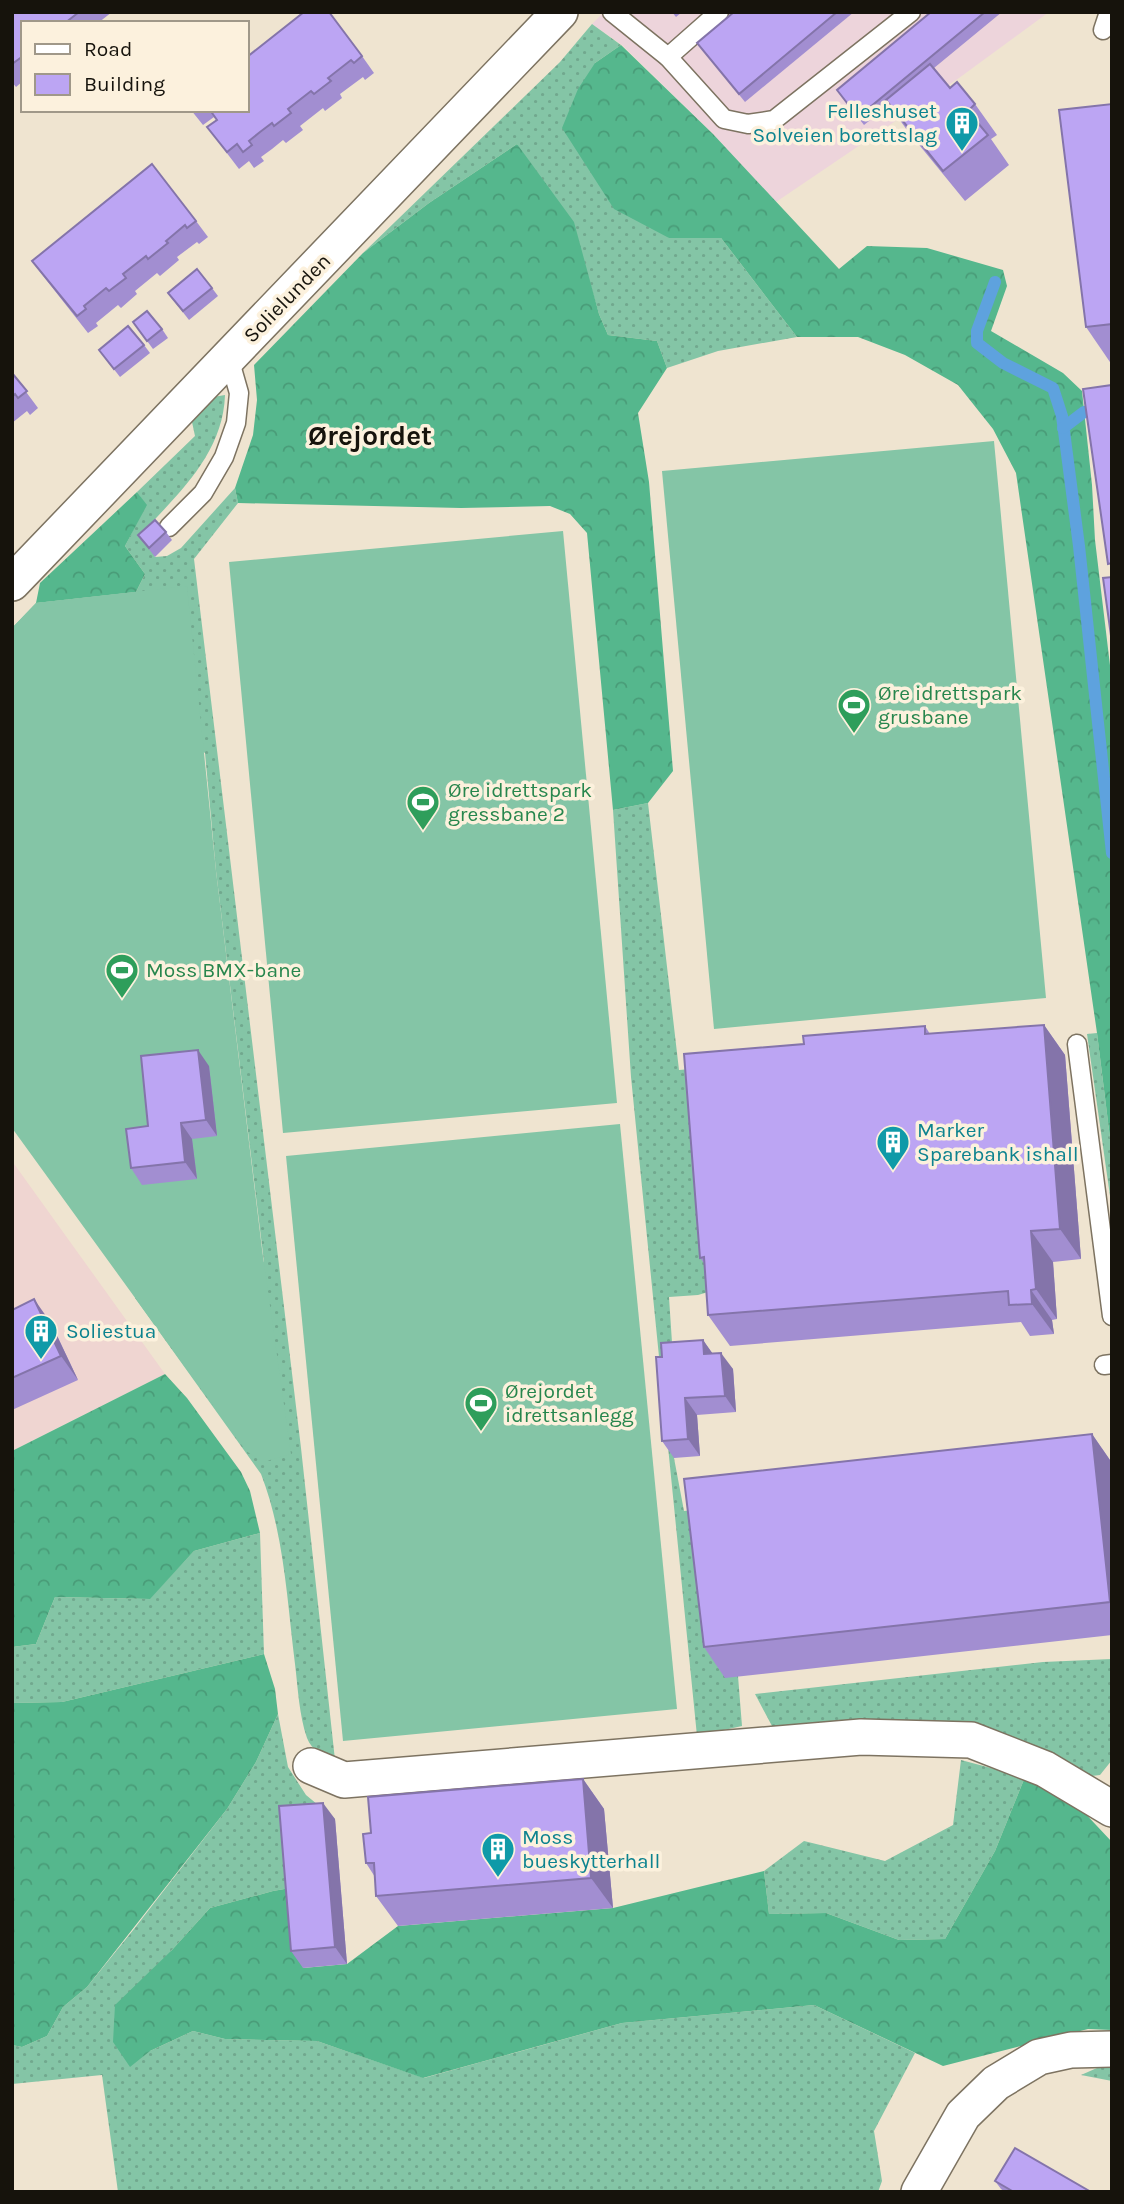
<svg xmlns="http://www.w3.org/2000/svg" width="1124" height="2204" font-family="Karla,sans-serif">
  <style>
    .industrial { fill: #edd4db }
    .education { fill: #efd5d1 }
    .grass { fill: url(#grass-dots) }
    .forest { fill: url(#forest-crowns) }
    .pitch { fill: #84c5a6 }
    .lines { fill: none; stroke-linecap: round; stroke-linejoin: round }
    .stream { stroke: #5ea2de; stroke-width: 12 }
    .lane-casing { stroke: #7d7361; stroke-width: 21 }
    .street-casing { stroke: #7d7361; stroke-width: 38 }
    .lane { stroke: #fff; stroke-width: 18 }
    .street { stroke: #fff; stroke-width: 35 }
    .wall { fill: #a28ed1 }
    .shaded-wall { fill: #8474aa }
    .building { fill: #bca5f3; stroke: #8474aa; stroke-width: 2 }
    .labels { text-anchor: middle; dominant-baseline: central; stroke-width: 7; stroke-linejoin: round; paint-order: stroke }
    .culture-label { font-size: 21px; fill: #0d838f; stroke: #fcf1dd; text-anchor: start }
    .street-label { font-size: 21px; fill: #16130c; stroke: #fcf1dd }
    .leisure-label { font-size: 21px; fill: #27864d; stroke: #fcf1dd; text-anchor: start }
    .district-label { font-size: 28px; font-weight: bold; fill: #16130c; stroke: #fcf1dd }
  </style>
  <defs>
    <pattern id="grass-dots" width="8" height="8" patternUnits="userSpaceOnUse" patternTransform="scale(1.75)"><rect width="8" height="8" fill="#84c5a6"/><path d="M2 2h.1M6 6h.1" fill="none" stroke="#71a88e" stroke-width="1.8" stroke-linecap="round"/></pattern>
    <pattern id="forest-crowns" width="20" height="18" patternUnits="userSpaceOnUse" patternTransform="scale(1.75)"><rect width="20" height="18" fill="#55b78d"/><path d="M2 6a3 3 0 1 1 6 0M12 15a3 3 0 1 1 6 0" fill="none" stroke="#499c78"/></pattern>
  </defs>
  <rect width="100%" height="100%" fill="#efe4d0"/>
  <!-- industrial -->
  <polygon class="industrial" points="604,12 1049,12 959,78 776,202 713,134 622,45 592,24"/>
  <!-- education -->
  <polygon class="education" points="12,1161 165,1374 12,1451"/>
  <!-- grass -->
  <g class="grass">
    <polygon points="592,24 621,45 595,63 669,238 721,238 797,337 718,351 667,368 657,341 608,335 599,314 589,280 517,144 429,203 363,253 560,62"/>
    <path d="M 225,395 C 223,453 180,492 143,532 L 155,557 L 167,556 L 181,548 L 235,488 L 238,503 L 194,559 L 301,1448 L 335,1760 C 323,1756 312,1751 307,1738 C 299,1715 298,1688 295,1664 C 287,1600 284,1533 261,1474 L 135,1298 L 264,1262 L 216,871 L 205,753 L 12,628 L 36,603 L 136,592 L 145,574 L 125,546 L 146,505 L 137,492 L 195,436 L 192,422 L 213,397 Z"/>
    <polygon points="648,803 679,1070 703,1068 722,1288 698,1295 669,1297 674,1373 674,1458 684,1511 706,1509 738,1676 742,1726 697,1736 631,1077 613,810"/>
    <polygon points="1097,1033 1112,1154 1112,1210 1087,1034"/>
    <polygon points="260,1533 264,1654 62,1702 12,1703 12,1647 36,1644 55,1597 149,1599 194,1551"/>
    <polygon points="1112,1659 1112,1760 1100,1775 1083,1777 1070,1770 772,1726 755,1694 1043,1662"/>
    <polygon points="278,1714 288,1767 306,1795 335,1819 291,1823 296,1887 273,1891 210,1908 171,1951 150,2051 193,2031 225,2039 317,2041 424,2078 622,2023 814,2005 915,2053 874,2131 882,2181 878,2192 118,2192 102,2075 12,2084 12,2045 22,2047 47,2036 63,2007 87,1987 134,1929 227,1809 256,1762"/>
    <polygon points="961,1760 1025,1777 995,1851 945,1939 899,1940 826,1913 769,1914 764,1871 804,1841 885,1861 953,1825"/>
    <polygon points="1097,2068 1112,2068 1112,2081 1081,2075"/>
  </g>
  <!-- forest -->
  <g class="forest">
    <polygon points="621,45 713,134 839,269 867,246 927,248 1003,270 1007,286 991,331 1063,373 1082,391 1092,485 1095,540 1112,682 1112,1154 1097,1033 1016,473 993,429 958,385 905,355 858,337 797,337 721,238 669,238 614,209 562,128 578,89 595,63"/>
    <polygon points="517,144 574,222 599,314 608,335 657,341 667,368 638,413 649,482 673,771 648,803 613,810 587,533 570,514 550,506 461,508 238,503 235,488 253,435 257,400 254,365 363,253 429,203"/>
    <polygon points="137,492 147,505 125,546 145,574 136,592 36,603 40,583"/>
    <polygon points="165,1374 187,1398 241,1472 250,1491 260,1533 194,1551 150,1599 55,1597 36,1644 12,1647 12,1451"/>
    <polygon points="264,1654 275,1689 278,1714 256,1762 227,1809 87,1987 63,2007 47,2036 22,2047 12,2045 12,1703 62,1702"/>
    <polygon points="1025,1777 1081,1809 1112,1842 1112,2030 1088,2029 943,2066 814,2005 622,2023 423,2078 317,2041 225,2039 193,2031 150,2051 130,2067 113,2042 115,2005 171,1951 210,1908 273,1891 296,1887 303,1968 347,1964 398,1926 613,1908 764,1871 769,1914 826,1913 899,1940 945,1939 995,1851"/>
  </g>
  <!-- pitch -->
  <g class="pitch">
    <polygon points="994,441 1046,998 714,1029 662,471"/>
    <polygon points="563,531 617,1103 283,1133 229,562"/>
    <polygon points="187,586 216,871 262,1249 291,1454 263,1462 246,1451 12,1128 12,628 36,603"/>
    <polygon points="620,1124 677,1709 343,1741 286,1156"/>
  </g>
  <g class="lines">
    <!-- stream -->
    <g class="stream">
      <polyline points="995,282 977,331 977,343 1003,363 1053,388 1062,416 1079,546 1112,853"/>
      <polyline points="1063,428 1084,412 1112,405"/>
    </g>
    <defs>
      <g id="lane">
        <polyline points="612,12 668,57 724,119 748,124 774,120 911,12"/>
        <polyline points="1103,30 1109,12"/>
        <polyline points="668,57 719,12"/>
        <polyline points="169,527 203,493 224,457 236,423 239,393 229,358"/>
        <polyline points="1077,1044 1112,1316"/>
        <polyline points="1104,1365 1112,1364"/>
      </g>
      <g id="street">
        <polyline points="12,583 560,12"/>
        <polyline points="311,1766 344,1780 861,1737 971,1740 1045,1769 1112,1809"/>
        <polyline points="919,2192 963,2115 996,2083 1039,2057 1071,2050 1112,2049"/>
      </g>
    </defs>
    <!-- lane casing -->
    <use href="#lane" class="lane-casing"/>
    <!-- street casing -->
    <use href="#street" class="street-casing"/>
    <!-- lane -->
    <use href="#lane" class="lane"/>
    <!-- street -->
    <use href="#street" class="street"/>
  </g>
  <!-- wall -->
  <g class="wall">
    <polygon points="12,12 112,12 98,23 23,23 23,81 16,87 12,82"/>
    <polygon points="672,12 682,12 676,17"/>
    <polygon points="734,12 854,12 745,102 697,43"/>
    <polygon points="931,12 1002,12 934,68 950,88 975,104 997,135 991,139 1009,165 965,201 907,130 889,105 864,125 837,90"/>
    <polygon points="362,56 374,73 365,80 363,77 340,94 342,98 325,111 323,108 300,126 303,130 286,143 283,140 272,149 261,157 264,161 254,168 249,161 239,169 207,127 216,120 214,117 203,125 191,110 247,110 247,57"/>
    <polygon points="1112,104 1112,365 1086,327"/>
    <polygon points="196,221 208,237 199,244 197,242 177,257 179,260 160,276 157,273 135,291 137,294 121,308 118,305 96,323 98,326 88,333 44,277 32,261"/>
    <polygon points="212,288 218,296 189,320 168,293"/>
    <polygon points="133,322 162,329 168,338 153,349"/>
    <polygon points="144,345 150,353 120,377 99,350"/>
    <polygon points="12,373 38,408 30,415 27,411 12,423"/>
    <polygon points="166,532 172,540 155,557 138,535"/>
    <polygon points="1044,1025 1065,1055 1081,1259 1053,1262 1057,1319 1052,1320 1054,1334 1030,1336 1021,1322 730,1346 708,1315 704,1263 700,1258 804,1044 925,1026 930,1034"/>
    <polygon points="209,1066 217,1136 192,1139 197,1179 142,1185 131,1168 148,1126"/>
    <polygon points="12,1310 51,1323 78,1380 12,1410"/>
    <polygon points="703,1340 712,1353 733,1369 736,1412 697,1415 700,1456 674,1458 662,1441 662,1357"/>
    <polygon points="1092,1434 1112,1463 1112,1635 725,1678 704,1647"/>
    <polygon points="583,1779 604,1809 613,1908 398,1926 376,1896 375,1877 366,1863 371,1833"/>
    <polygon points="335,1819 347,1964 303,1968 291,1951"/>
    <polygon points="995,2181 1091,2192 1005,2192 1001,2189"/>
  </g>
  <!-- shaded-wall -->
  <g class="shaded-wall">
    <polygon points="1044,1025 1065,1055 1081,1259 1060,1229"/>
    <polygon points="198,1050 209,1066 217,1136 206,1120"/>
    <polygon points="181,1123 192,1139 197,1179 185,1162"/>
    <polygon points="1031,1231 1053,1262 1057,1319 1036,1289"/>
    <polygon points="1031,1290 1052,1320 1054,1334 1032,1304"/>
    <polygon points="34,1299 51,1323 78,1380 61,1356"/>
    <polygon points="703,1340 715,1357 704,1354"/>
    <polygon points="721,1353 733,1369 736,1412 725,1396"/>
    <polygon points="685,1398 697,1415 700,1456 688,1439"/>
    <polygon points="1092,1434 1112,1463 1112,1605 1110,1602"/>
    <polygon points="583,1779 604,1809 613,1908 591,1878"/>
    <polygon points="323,1803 335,1819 347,1964 335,1947"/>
  </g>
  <!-- building -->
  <g class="building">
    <polygon points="12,12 79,12 65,23 23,23 23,56 12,64"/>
    <polygon points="304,12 329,12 362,56 354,63 351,60 328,78 331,81 314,94 311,91 288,109 291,113 274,126 272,123 260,132 249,141 252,145 243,152 237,144 227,152 207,127 217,120 210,110 247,110 247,57"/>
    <polygon points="734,12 837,12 739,94 697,43"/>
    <polygon points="931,12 985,12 858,117 837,90"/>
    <polygon points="930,64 950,88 957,82 975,104 968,111 988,135 943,171 886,100"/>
    <polygon points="1112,104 1112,324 1086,327 1059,110"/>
    <polygon points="152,164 196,221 187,228 185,225 166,241 168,243 148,259 146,256 123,274 126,278 109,291 106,288 84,306 86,309 77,316 32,261"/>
    <polygon points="197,269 212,288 183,311 168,293"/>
    <polygon points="147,311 162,329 147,341 133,322"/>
    <polygon points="128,326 144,345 114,369 99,350"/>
    <polygon points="12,373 27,391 18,398 15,394 12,397"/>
    <polygon points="1112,385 1112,563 1108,564 1083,389"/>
    <polygon points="155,520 166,532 149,548 138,535"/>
    <polygon points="1112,577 1112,643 1103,578"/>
    <polygon points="1044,1025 1060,1229 1031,1231 1036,1289 1031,1290 1032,1304 1009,1305 1008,1291 708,1315 704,1257 700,1258 684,1054 804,1044 803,1036 925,1026 925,1034"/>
    <polygon points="198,1050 206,1120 181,1123 185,1162 131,1168 126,1129 148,1126 141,1056"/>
    <polygon points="34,1299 61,1356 12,1378 12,1310"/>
    <polygon points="703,1340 704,1354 721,1353 725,1396 685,1398 688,1439 662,1441 656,1357 662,1357 661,1343"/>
    <polygon points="1092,1434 1110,1602 704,1647 684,1479"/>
    <polygon points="583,1779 591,1878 376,1896 374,1863 366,1863 363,1834 371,1833 368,1797"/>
    <polygon points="323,1803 335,1947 291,1951 279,1806"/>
    <polygon points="1015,2148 1091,2192 1014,2192 995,2181"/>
  </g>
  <!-- icons -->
  <defs>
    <symbol id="building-pin" viewBox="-11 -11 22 30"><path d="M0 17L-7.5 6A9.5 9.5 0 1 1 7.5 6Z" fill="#0f9aa8" stroke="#fcf1dd"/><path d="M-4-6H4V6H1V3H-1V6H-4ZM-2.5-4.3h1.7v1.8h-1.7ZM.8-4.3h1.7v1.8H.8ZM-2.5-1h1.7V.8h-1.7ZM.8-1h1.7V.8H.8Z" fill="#fff"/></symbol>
    <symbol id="stadium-pin" viewBox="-11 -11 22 30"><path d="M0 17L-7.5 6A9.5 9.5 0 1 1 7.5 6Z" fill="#2e9e5b" stroke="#fcf1dd"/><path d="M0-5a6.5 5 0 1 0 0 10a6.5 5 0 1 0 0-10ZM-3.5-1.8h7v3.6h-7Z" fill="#fff"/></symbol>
  </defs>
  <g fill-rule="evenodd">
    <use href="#building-pin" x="943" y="104" width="38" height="52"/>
    <use href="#stadium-pin" x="835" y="686" width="38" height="52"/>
    <use href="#stadium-pin" x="404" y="783" width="38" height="52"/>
    <use href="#stadium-pin" x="103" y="951" width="38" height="52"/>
    <use href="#building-pin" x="874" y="1123" width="38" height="52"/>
    <use href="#building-pin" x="22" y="1312" width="38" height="52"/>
    <use href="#stadium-pin" x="462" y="1384" width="38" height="52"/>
    <use href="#building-pin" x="479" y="1830" width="38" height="52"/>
  </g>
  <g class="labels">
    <!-- culture labels -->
    <g class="culture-label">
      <text x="937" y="111" text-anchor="end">Felleshuset<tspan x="937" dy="24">Solveien borettslag</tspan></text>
      <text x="917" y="1130">Marker<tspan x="917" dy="24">Sparebank ishall</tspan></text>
      <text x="66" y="1331">Soliestua</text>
      <text x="522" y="1837">Moss<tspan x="522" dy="24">bueskytterhall</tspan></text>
    </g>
    <!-- street labels -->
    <g class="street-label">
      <text transform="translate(287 298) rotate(-46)">Solielunden</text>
    </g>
    <!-- leisure labels -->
    <g class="leisure-label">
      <text x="878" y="693">Øre idrettspark<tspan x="878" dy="24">grusbane</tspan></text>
      <text x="448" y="790">Øre idrettspark<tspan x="448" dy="24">gressbane 2</tspan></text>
      <text x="146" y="970">Moss BMX-bane</text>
      <text x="505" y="1391">Ørejordet<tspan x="505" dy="24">idrettsanlegg</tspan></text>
    </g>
    <!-- district labels -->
    <g class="district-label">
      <text x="370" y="435">Ørejordet</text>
    </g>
  </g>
  <!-- border -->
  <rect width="1124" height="2204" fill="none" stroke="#16130c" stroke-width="28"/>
  <!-- legend -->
  <rect x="21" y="21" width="228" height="91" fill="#fcf1dd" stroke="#a09889" stroke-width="2"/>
  <rect x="35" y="44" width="35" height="10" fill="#ffffff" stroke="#a09889" stroke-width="2"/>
  <text x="84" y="56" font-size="21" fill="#16130c">Road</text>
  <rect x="35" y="74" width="35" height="21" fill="#bca5f3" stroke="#a09889" stroke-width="2"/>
  <text x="84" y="91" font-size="21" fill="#16130c">Building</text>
</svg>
